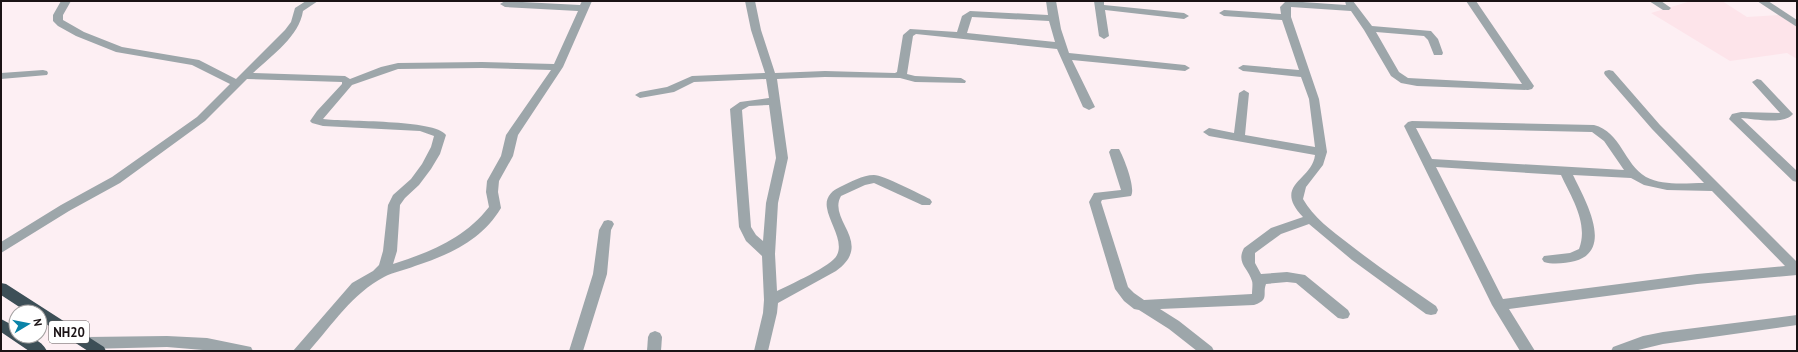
<svg xmlns="http://www.w3.org/2000/svg" width="1798" height="352" font-family="'PT Sans',sans-serif">
  <style>
    .built { fill: #fde4ea }
    .lines { fill: none; stroke-linecap: round; stroke-linejoin: round }
    .minor { fill: #9da6aa; fill-rule: evenodd }
    .highway { fill: #3d4f57; fill-rule: evenodd }
    .labels { text-anchor: middle; dominant-baseline: central; stroke-width: 4; stroke-linejoin: round; paint-order: stroke }
    .shield { fill: #fff; stroke: #5f5a5b; stroke-width: 1 }
    .shield-label { font-size: 13px; font-weight: bold; fill: #1b1315 }
  </style>
  <rect width="100%" height="100%" fill="#fdeff3"/>
  <!-- built -->
  <polygon class="built" points="1691,1 1722,1 1747,17 1779,15 1797,27 1797,59 1787,53 1730,61 1651,13"/>
  <g class="lines">
    <!-- minor -->
    <g class="minor">
      <path d="M 61,1 L 71,1 L 63,15 L 63,20 L 84,32 L 122,47 L 199,60 L 236,79 L 285,30 L 291,22 L 295,8 L 306,1 L 318,1 L 303,11 C 299,37 271,56 253,73 L 345,76 L 350,79 L 381,67 L 398,63 L 482,62 L 554,64 L 578,11 L 505,7 L 500,4 L 505,1 L 580,5 L 582,1 L 592,1 L 563,67 L 518,135 L 513,156 L 499,181 L 498,192 L 501,208 C 482,240 449,255 415,266 C 405,270 393,272 384,277 C 353,293 332,325 309,351 L 293,351 L 352,283 L 373,271 L 379,265 L 383,251 L 388,205 L 393,195 L 411,179 L 422,164 L 431,147 L 434,136 L 420,131 L 323,126 L 312,123 L 310,121 L 317,111 L 342,84 L 342,82 L 247,79 L 205,121 L 120,183 L 69,211 L 1,253 L 1,242 L 61,205 L 112,177 L 197,117 L 230,84 L 192,65 L 116,52 L 76,36 L 58,26 L 53,21 L 53,15 ZM 482,68 L 551,70 L 506,135 L 501,156 L 487,181 L 486,192 L 489,207 C 464,239 430,252 393,264 L 397,251 L 400,205 L 405,198 L 419,185 L 431,169 L 440,154 L 446,135 C 435,119 345,122 323,119 L 352,85 L 398,69 Z"/>
      <path d="M 745,1 L 755,1 L 761,30 L 775,73 L 825,71 L 895,73 L 897,72 L 903,35 L 910,29 L 957,32 L 962,16 L 970,11 L 1048,15 L 1046,1 L 1056,1 L 1061,29 L 1069,53 L 1185,65 L 1190,68 L 1185,71 L 1072,60 L 1095,107 L 1089,110 L 1083,107 L 1057,49 L 916,34 L 913,36 L 907,74 L 915,76 L 961,78 L 966,81 L 965,83 L 915,82 L 900,78 L 825,77 L 777,79 L 788,158 L 778,203 L 775,254 L 777,291 C 789,285 832,266 837,255 C 844,241 829,222 827,208 C 825,198 831,191 840,187 C 851,182 862,175 874,175 C 883,175 920,194 930,199 L 932,202 L 930,205 L 922,205 L 874,183 L 865,185 L 841,196 C 827,220 875,243 836,271 L 778,303 L 777,313 L 768,351 L 754,351 L 763,313 L 764,300 L 762,256 L 746,241 L 739,227 L 730,109 L 740,102 L 769,98 L 766,79 L 694,82 L 674,92 L 640,98 L 635,95 L 640,92 L 667,87 L 692,76 L 765,73 L 751,30 ZM 972,17 L 1049,21 L 1055,42 L 967,33 ZM 769,105 L 776,158 L 766,203 L 763,241 L 756,235 L 751,227 L 742,110 L 749,106 Z"/>
      <polygon points="1094,1 1104,1 1104,5 1184,13 1189,16 1184,19 1105,10 1109,36 1104,39 1099,36"/>
      <path d="M 1288,1 L 1346,5 L 1345,1 L 1353,1 L 1372,26 L 1431,31 L 1438,39 L 1443,53 L 1442,55 L 1434,55 L 1428,40 L 1424,36 L 1376,32 L 1399,72 L 1408,78 L 1522,84 L 1466,1 L 1476,1 L 1534,86 L 1532,89 L 1528,90 L 1417,86 L 1401,83 L 1391,76 L 1364,30 L 1351,11 L 1291,7 L 1291,17 L 1319,99 L 1327,152 L 1323,165 L 1306,187 L 1303,199 C 1313,217 1332,231 1349,244 C 1377,266 1407,286 1436,306 L 1438,310 L 1436,314 L 1431,315 L 1426,314 L 1352,260 L 1309,224 L 1281,234 L 1255,253 L 1255,263 L 1261,274 L 1287,272 L 1305,275 L 1348,310 L 1350,314 L 1348,318 L 1343,319 L 1338,318 L 1296,283 L 1287,282 L 1266,284 C 1262,294 1270,300 1254,305 L 1160,309 L 1179,321 L 1212,347 L 1214,351 L 1197,351 L 1169,329 L 1139,310 L 1134,309 L 1124,301 L 1115,289 L 1089,202 L 1094,193 L 1121,190 L 1109,152 L 1111,149 L 1119,149 C 1124,158 1136,188 1131,196 L 1102,200 L 1101,202 L 1128,287 L 1134,293 L 1144,300 L 1252,294 C 1252,290 1253,284 1252,281 C 1248,268 1236,263 1244,248 L 1271,228 L 1303,217 C 1272,184 1312,181 1315,155 L 1209,136 L 1203,132 L 1209,128 L 1234,133 L 1239,93 L 1244,90 L 1249,93 L 1245,135 L 1315,147 L 1309,99 L 1301,77 L 1243,71 L 1238,68 L 1243,65 L 1299,70 L 1282,20 L 1224,16 L 1219,13 L 1224,10 L 1281,14 L 1280,7 L 1285,2 Z"/>
      <polygon points="1649,1 1661,1 1671,8 1669,10 1663,10"/>
      <polygon points="1757,1 1768,1 1797,20 1797,27"/>
      <polygon points="43,70 47,71 48,73 47,75 1,79 1,73"/>
      <path d="M 1609,70 L 1613,71 L 1660,125 L 1797,262 L 1797,275 L 1697,284 L 1509,309 L 1535,351 L 1520,351 L 1492,305 L 1404,126 L 1408,122 L 1412,121 L 1594,125 C 1621,132 1624,164 1646,177 C 1663,186 1686,183 1704,183 L 1652,129 L 1605,75 L 1604,73 L 1605,71 ZM 1416,128 L 1592,132 L 1604,141 L 1624,170 L 1432,159 ZM 1436,167 L 1561,175 C 1571,197 1589,223 1579,249 L 1570,253 L 1544,256 L 1542,259 L 1544,262 C 1554,265 1566,263 1575,261 C 1615,250 1584,198 1573,175 L 1631,178 L 1644,185 L 1667,190 L 1712,191 L 1785,266 L 1697,274 L 1503,299 Z"/>
      <path d="M 1757,79 L 1761,80 L 1793,114 C 1784,125 1754,119 1741,118 L 1797,171 L 1797,182 L 1793,181 L 1729,119 L 1732,114 L 1741,112 L 1780,113 L 1752,82 Z"/>
      <polygon points="608,220 612,221 614,224 611,230 607,274 583,351 569,351 593,274 599,230 604,221"/>
      <polygon points="1797,315 1797,325 1663,344 1634,351 1611,351 1613,347 1643,336 1663,332"/>
      <polygon points="655,331 660,333 662,337 661,351 647,351 648,337 650,333"/>
      <polygon points="167,336 207,338 251,347 253,351 215,351 167,347 87,349 82,347 80,343 82,339 87,337"/>
    </g>
    <!-- highway -->
    <g class="highway">
      <polygon points="1,283 6,284 104,347 106,351 88,351 40,320 40,312 27,312 1,295"/>
      <path d="M 1,319 L 16,327 L 16,336 C 28,336 41,339 47,351 L 29,351 L 1,332 Z"/>
    </g>
  </g>
  <g class="labels">
    <!-- shield labels -->
    <rect class="shield" x="49" y="321" width="40" height="22" rx="3"/>
    <g class="shield-label">
      <text x="69" y="332">NH20</text>
    </g>
  </g>
  <!-- border -->
  <rect width="1798" height="352" fill="none" stroke="#1b1315" stroke-width="4"/>
  <!-- north arrow -->
  <g transform="translate(28 324) rotate(80)"><circle r="19" fill="#ffffff" stroke="#a4a1a1"/>
  <path d="M0-3L7 15L0 10L-7 15Z" fill="#0a83a8"/>
  <text y="-6" font-size="11" font-weight="bold" text-anchor="middle" fill="#1b1315">N</text>
  </g>
</svg>
